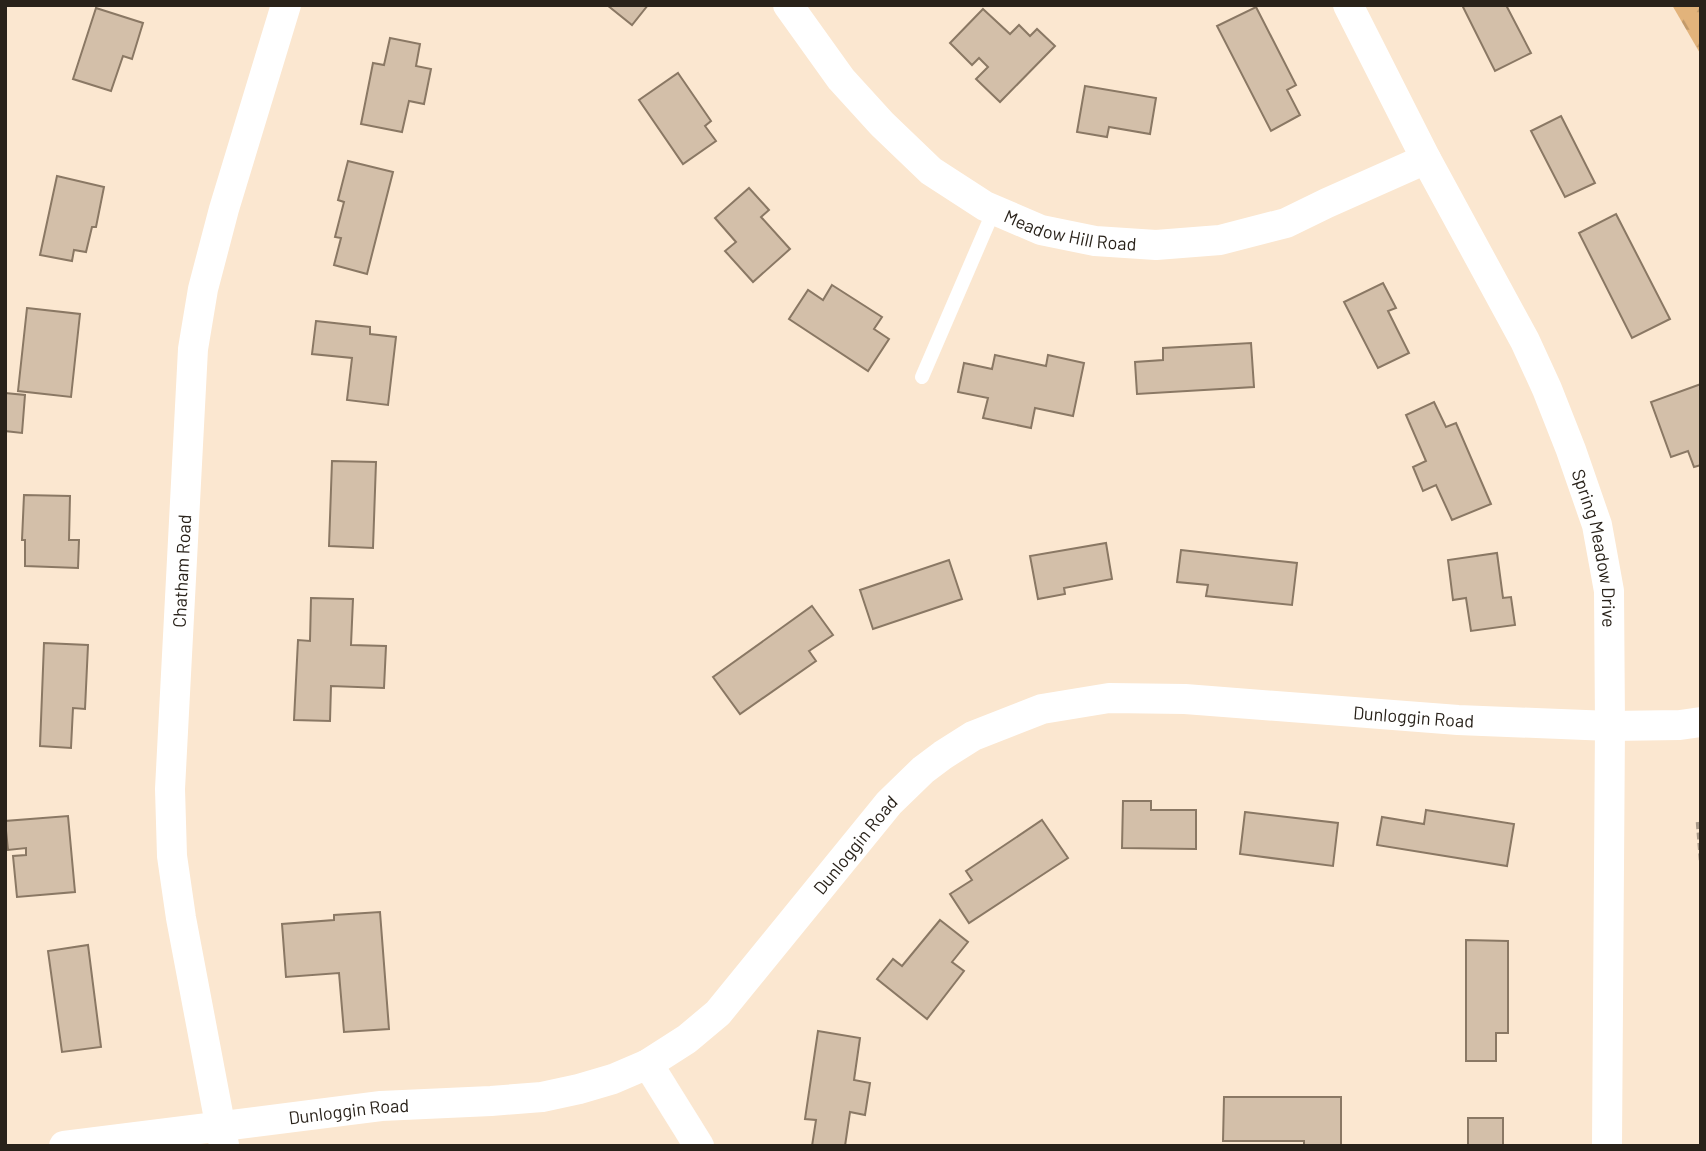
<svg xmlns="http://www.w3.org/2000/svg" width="1706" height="1151" font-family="Barlow,sans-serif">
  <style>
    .forest { fill: url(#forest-firs) }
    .building { fill: #d3bfa9; stroke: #8a7864; stroke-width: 2 }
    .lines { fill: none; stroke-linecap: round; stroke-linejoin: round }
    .path { stroke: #ab9c8b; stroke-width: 4.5; stroke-dasharray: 7 3.5; stroke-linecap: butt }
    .service { stroke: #fff; stroke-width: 14 }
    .minor { stroke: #fff; stroke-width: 30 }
    .labels { text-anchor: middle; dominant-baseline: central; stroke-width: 5; stroke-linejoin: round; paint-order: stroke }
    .street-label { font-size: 18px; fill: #29221a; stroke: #fff6ed }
  </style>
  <defs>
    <pattern id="forest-firs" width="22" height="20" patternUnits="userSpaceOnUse" patternTransform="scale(1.75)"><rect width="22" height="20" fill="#e2b37b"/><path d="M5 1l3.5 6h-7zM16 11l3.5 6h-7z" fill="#c29a6a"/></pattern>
  </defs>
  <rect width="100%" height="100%" fill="#fbe7d0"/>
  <!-- forest -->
  <polygon class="forest" points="1672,5 1701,5 1701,55"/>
  <!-- building -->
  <g class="building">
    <polygon points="607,5 648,5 632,25"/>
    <polygon points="1462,5 1506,5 1531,53 1495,71"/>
    <polygon points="1256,7 1296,85 1287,90 1300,115 1271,131 1217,26"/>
    <polygon points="96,8 143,23 132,59 123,56 111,91 73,79"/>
    <polygon points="983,9 1010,34 1019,25 1030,36 1037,29 1055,46 1000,102 976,79 988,67 979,58 972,65 950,43"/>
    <polygon points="390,38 420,44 416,66 431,69 424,104 409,101 402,132 361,124 373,63 384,65"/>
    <polygon points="678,73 711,121 705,126 716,141 683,164 639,100"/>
    <polygon points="1085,86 1156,98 1150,134 1109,127 1107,137 1077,132"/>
    <polygon points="1561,116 1595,183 1565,197 1531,131"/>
    <polygon points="348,161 393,172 367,274 334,265 341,238 335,237 344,202 338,200"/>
    <polygon points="57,176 104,187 96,227 92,227 86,252 74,250 72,261 40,255"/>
    <polygon points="749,188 769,210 761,217 790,249 753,282 725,251 736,242 715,218"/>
    <polygon points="1616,214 1670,319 1632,338 1579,233"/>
    <polygon points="1383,283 1396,308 1388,311 1409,353 1378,368 1344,302"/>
    <polygon points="832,285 882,317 874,329 889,339 868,371 789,319 808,290 823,300"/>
    <polygon points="27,308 80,314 71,397 18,391"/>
    <polygon points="316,321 370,327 370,334 396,337 388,405 347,400 352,358 312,354"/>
    <polygon points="1251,343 1254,387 1137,394 1135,362 1163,360 1163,348"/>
    <polygon points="995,355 1046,366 1048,355 1084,363 1073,416 1035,408 1031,428 983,418 988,398 958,392 964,363 992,369"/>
    <polygon points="1701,384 1701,465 1694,467 1688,451 1671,457 1651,402"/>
    <polygon points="5,393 25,395 22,433 5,431"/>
    <polygon points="1434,402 1446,427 1456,423 1491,504 1452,520 1436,485 1423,491 1413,467 1426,461 1406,415"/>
    <polygon points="332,461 376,462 373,548 329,546"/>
    <polygon points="24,495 70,496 69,540 79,540 78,568 25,566 25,540 22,540"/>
    <polygon points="1106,543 1112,579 1064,588 1065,594 1038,599 1030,556"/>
    <polygon points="1181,550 1297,563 1292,605 1206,596 1208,585 1177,582"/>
    <polygon points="1497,553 1503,598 1511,597 1515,625 1471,631 1466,598 1453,600 1448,560"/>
    <polygon points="949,560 962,599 873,629 860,590"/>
    <polygon points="311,598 353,599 351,645 386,646 384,688 331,686 330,721 294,720 298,640 310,641"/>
    <polygon points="812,606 833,635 809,651 816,661 740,714 713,677"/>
    <polygon points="44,643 88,645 85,709 73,708 71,748 40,746"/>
    <polygon points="1123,801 1151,801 1151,810 1196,810 1196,849 1122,848"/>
    <polygon points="1426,810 1514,824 1507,866 1377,845 1382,817 1424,824"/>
    <polygon points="1245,812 1338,823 1333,866 1240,854"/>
    <polygon points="68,816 75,892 17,897 13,856 26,855 26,848 8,850 5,821"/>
    <polygon points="1042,820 1068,858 969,923 950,894 972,880 966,871"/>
    <polygon points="380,912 389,1029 344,1032 339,973 286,977 282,924 334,920 334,915"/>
    <polygon points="940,920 968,942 952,962 964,971 927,1019 877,979 893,959 902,966"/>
    <polygon points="1466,940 1508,941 1508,1033 1496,1033 1496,1061 1466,1061"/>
    <polygon points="88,945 101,1047 62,1052 48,951"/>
    <polygon points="818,1031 860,1038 854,1080 870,1083 865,1115 850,1112 845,1146 812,1146 816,1120 805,1119"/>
    <polygon points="1224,1097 1341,1097 1341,1146 1304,1146 1304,1141 1223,1141"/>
    <rect x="1468" y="1118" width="35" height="28"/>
  </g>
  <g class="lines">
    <!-- path -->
    <polyline class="path" points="1698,822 1701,860"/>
    <!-- service -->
    <polyline class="service" points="922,377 994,210"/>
    <!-- minor -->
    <g class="minor">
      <path id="s1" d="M 788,5 L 841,79 L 882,124 L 931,171 L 985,206 L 1041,230 L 1095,241 L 1156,245 L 1220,240 L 1286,223 L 1327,203 L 1426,159"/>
      <path id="s2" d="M 1348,5 L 1426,159 L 1525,341 L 1547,389 L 1571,450 L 1597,525 L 1609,591 L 1610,726 L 1607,1146"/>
      <polyline points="648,1064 699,1146"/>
      <path id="s3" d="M 224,1145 L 181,918 L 172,856 L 170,789 L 193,349 L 203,289 L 224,209 L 286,5"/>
      <path id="s4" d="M 64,1146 L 381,1106 L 491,1101 L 542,1097 L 579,1089 L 613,1079 L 648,1064 L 687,1039 L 718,1013 L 889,803 L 923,770 L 943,755 L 973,736 L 1042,709 L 1109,698 L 1185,699 L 1458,720 L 1610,726 L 1680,725 L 1701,722"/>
    </g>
  </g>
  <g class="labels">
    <!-- street labels -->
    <g class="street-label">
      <text stroke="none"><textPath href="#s1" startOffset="374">Meadow Hill Road</textPath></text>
      <text stroke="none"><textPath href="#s2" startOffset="600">Spring Meadow Drive</textPath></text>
      <text stroke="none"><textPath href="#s3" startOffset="579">Chatham Road</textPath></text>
      <text stroke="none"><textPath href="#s4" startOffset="1505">Dunloggin Road</textPath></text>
      <text stroke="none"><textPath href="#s4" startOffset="896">Dunloggin Road</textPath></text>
      <text stroke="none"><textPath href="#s4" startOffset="287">Dunloggin Road</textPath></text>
    </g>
  </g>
  <!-- border -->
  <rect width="1706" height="1151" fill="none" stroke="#29221a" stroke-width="14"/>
</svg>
